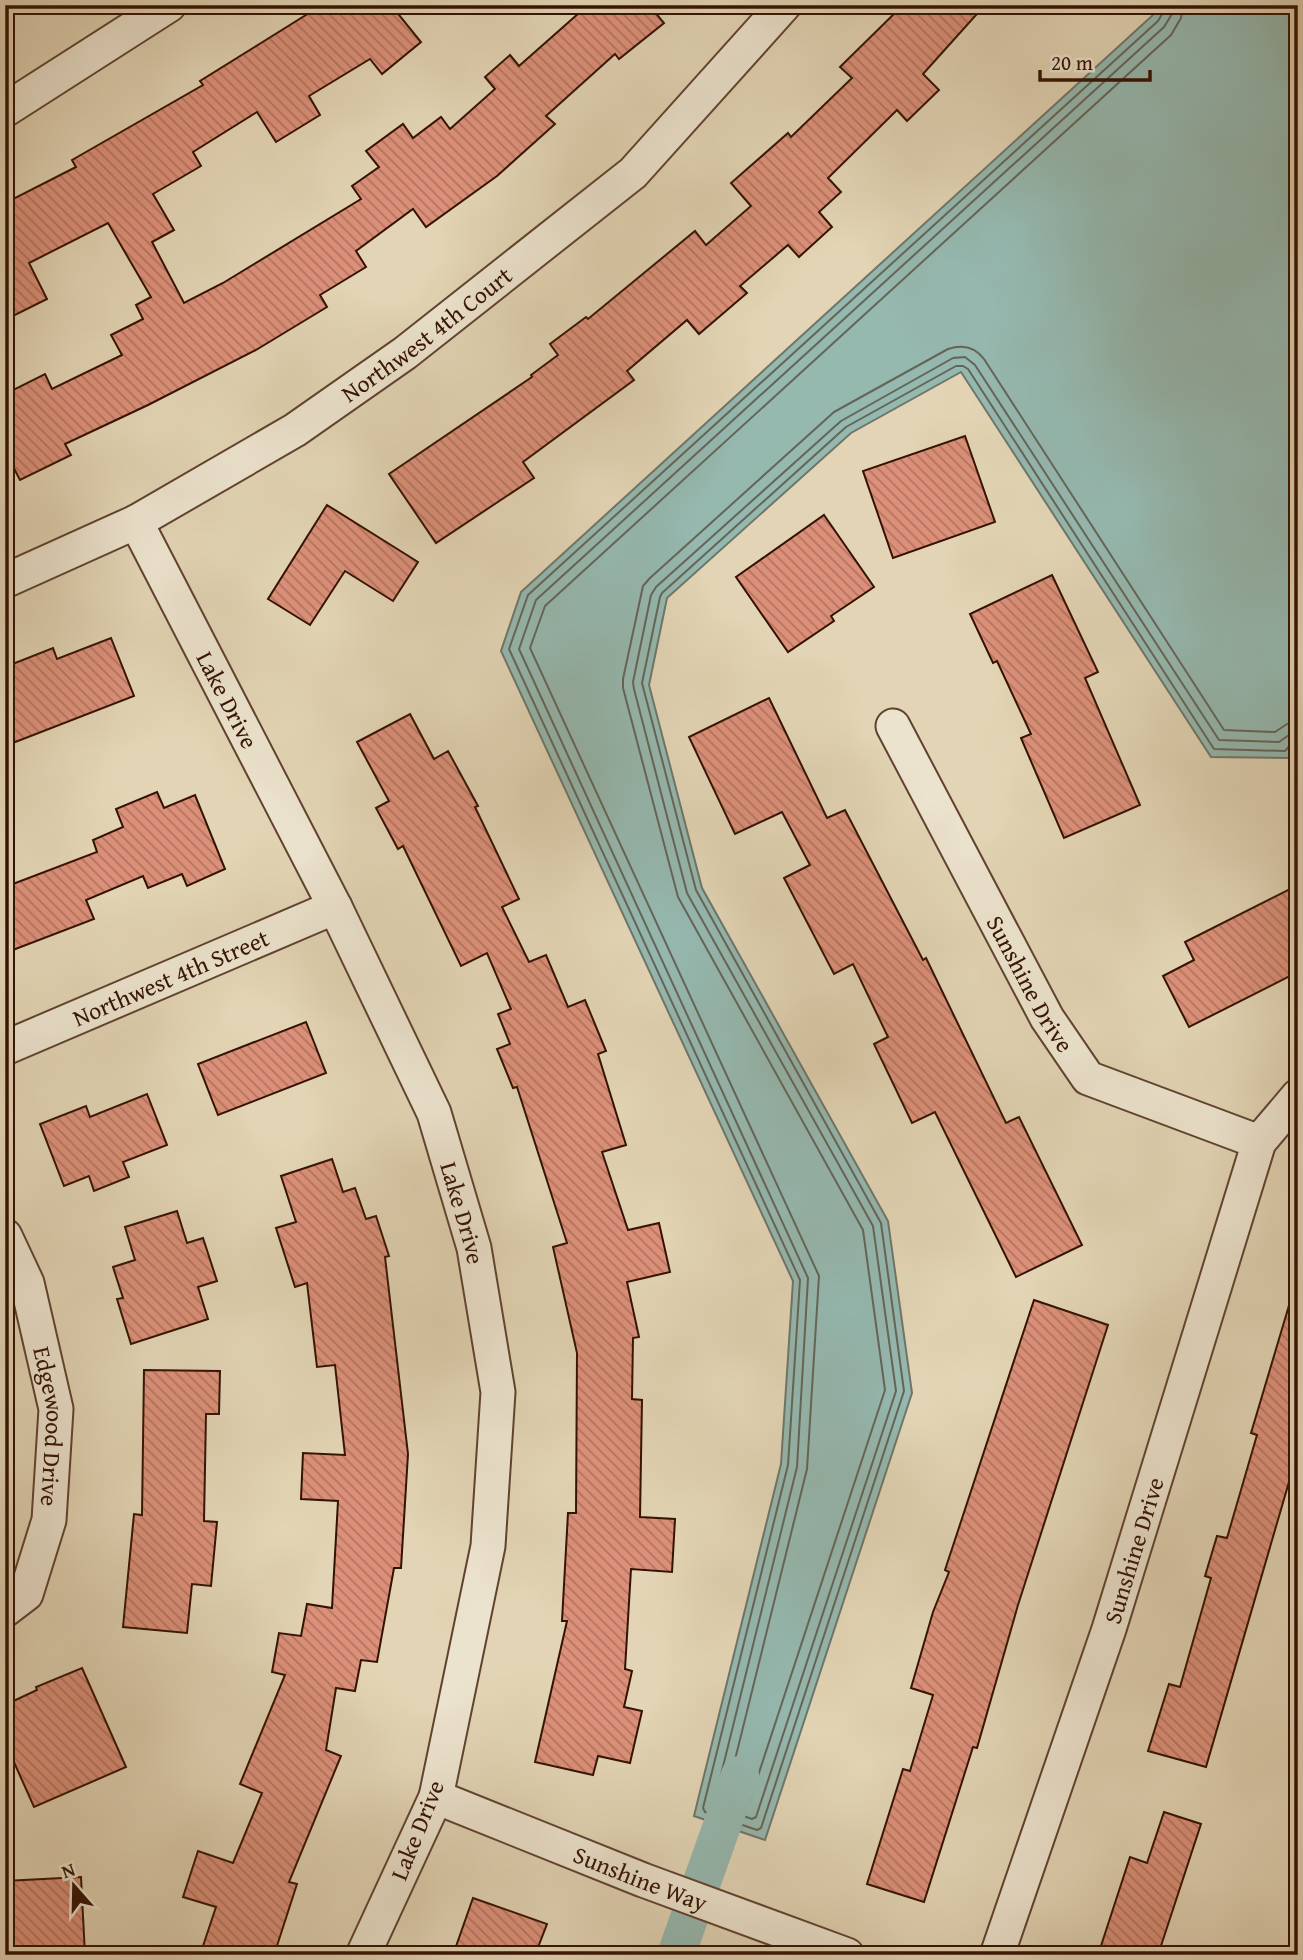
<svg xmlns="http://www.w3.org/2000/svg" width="1303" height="1960" font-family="'Gentium Book Plus',serif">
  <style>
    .water { fill: #95b8af; stroke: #6e766a; stroke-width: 2 }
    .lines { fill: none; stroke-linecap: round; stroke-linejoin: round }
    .shore { stroke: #646559; stroke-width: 2 }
    .canal { stroke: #95b8af; stroke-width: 38 }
    .building { fill: url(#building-back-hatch); stroke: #341203; stroke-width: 2 }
    .street-casing { stroke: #60422f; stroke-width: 37 }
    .street { stroke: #ece3ce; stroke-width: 33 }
    .labels { text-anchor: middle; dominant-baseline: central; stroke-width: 5; stroke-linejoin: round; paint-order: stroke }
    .street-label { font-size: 24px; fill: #341203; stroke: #ece3ce }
  </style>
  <defs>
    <pattern id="building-back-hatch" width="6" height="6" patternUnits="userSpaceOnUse" patternTransform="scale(1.75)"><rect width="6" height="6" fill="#dc9079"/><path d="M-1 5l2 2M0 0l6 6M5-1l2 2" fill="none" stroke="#b37461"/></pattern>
  </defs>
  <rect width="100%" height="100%" fill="#e2d4b4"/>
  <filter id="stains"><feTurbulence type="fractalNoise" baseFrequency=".00286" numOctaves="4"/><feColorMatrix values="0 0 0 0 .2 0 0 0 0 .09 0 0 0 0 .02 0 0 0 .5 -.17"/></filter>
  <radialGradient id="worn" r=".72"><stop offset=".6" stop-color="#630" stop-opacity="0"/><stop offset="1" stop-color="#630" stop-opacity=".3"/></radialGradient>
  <!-- water -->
  <polygon class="water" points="1158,5 1298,5 1298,740 1292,758 1211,757 961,372 851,433 667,598 649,685 702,888 888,1221 912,1393 765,1840 694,1816 781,1464 793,1281 501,651 521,592 1153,15"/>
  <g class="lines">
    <!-- shore -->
    <g class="shore">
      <polyline points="1164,5 1164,11 1158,21 528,595 509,649 800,1280 788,1465 703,1808 705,1812 757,1830 761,1828 904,1391 881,1223 696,890 642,683 660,597 662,593 846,427 956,366 963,366 968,369 1214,749 1285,751 1291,744 1298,742"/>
      <polyline points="1173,5 1172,14 1164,27 536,600 519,649 808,1278 797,1467 714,1803 715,1806 752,1819 756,1817 896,1391 873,1226 687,893 634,689 633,682 651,595 656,587 841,421 953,358 965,357 975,365 1219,740 1279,742 1289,735 1298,734"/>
      <path d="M 1183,5 L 1181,18 L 1171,35 L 545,606 L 530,648 L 819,1276 L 807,1469 L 726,1796 L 728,1800 L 745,1805 L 749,1803 L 885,1390 L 863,1230 L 678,897 L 623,688 L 623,679 L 643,586 L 650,578 L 834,412 L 948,349 C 963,344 975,347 984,359 L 1224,730 L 1275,732 L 1287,724 L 1298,723"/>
    </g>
    <!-- canal -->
    <polyline class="canal" points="676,1955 740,1775"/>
  </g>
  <!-- building -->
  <g class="building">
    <polygon points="322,5 391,5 421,42 382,74 370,59 309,96 320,115 276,142 257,112 193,152 201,166 153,194 174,230 152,242 184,303 223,283 361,199 352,186 379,167 366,151 403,124 413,138 441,117 450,129 495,89 485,77 510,55 519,66 588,5 649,5 664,23 619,59 615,54 546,116 555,124 497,176 426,227 413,209 356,251 366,267 320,295 327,307 256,350 148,405 65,444 71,455 20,480 5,451 5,394 45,374 52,389 122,355 111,335 143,319 136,305 151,297 108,223 29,263 47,299 5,320 5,203 76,167 72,160 203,85 200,81"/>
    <polygon points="903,5 985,5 923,74 939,90 907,121 897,110 828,178 841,192 819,212 832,227 799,257 788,245 740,286 747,293 699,334 687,320 627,371 634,380 523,462 534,478 436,543 389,474 532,377 531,375 558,355 550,344 586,317 588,319 695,231 706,245 751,206 731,183 788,133 791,137 852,78 840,67"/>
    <polygon points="965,436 995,522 893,558 863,471"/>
    <polygon points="327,505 418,562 393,601 345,571 310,625 268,599"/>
    <polygon points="824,515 874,587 831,616 834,621 788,652 736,577"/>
    <polygon points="1052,575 1098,672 1085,678 1140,805 1064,838 1021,738 1031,734 997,661 993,663 970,614"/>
    <polygon points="111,638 134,696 5,746 5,667 53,648 57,659"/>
    <polygon points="769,698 827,818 845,810 923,960 926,958 1006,1123 1019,1117 1082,1245 1016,1277 935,1112 912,1123 874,1044 888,1037 853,964 834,974 784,878 810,865 782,812 735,834 689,737"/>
    <polygon points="410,714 434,759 448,751 478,806 475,807 519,899 502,907 529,962 546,955 568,1007 585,1000 606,1051 598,1054 626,1145 602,1152 628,1230 659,1223 670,1272 627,1282 639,1337 633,1338 632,1399 642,1400 640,1517 675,1519 672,1572 631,1569 625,1669 632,1671 624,1707 642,1711 630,1763 598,1756 593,1775 535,1762 567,1621 562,1621 568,1513 576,1513 577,1353 553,1247 567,1243 517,1087 513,1088 497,1049 510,1044 498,1014 511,1009 487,953 461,966 403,846 398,849 376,808 389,801 357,742"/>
    <polygon points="157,792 164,808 195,795 225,869 187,886 182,874 148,888 143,876 86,900 94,919 5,953 5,887 97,852 93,840 123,827 116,809"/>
    <polygon points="1298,885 1298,972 1189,1027 1163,976 1194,960 1185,942"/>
    <polygon points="306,1022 326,1073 218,1115 198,1064"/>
    <polygon points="147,1094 167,1145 123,1162 129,1177 94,1191 89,1176 64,1186 40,1124 86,1106 90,1117"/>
    <polygon points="332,1159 343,1192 355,1188 366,1219 376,1216 389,1256 385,1257 408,1454 401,1568 394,1568 377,1662 361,1660 355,1691 336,1688 326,1750 341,1756 289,1882 297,1884 274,1955 200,1955 216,1907 183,1897 198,1851 233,1863 262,1793 240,1784 285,1675 272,1672 279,1633 301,1636 307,1604 332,1608 338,1501 301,1499 303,1453 345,1455 335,1365 317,1367 307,1283 295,1287 276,1228 296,1222 281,1176"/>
    <polygon points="177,1211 187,1243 203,1238 217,1281 198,1287 208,1319 131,1344 117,1299 123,1298 113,1267 135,1260 125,1227"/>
    <polygon points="1034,1300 1108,1325 1018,1605 977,1748 973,1747 924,1902 867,1884 903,1769 910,1771 933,1695 911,1688 933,1612 949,1572 945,1570"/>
    <polygon points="1290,1302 1298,1303 1298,1451 1206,1767 1148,1751 1169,1684 1180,1687 1211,1578 1205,1576 1217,1536 1227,1538 1257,1435 1251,1433"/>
    <polygon points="144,1370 220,1371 219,1414 206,1414 204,1521 217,1522 211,1586 192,1584 187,1633 123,1627 134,1514 142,1515"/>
    <polygon points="82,1668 126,1767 34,1807 5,1742 5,1705 37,1690 36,1687"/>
    <polygon points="1164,1812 1201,1824 1158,1955 1098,1955 1130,1857 1147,1863"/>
    <polygon points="81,1877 85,1955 5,1955 5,1881"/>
    <polygon points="473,1898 547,1924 535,1955 453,1955"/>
  </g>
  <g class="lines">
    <defs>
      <g id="street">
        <polyline points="5,110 169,5"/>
        <path id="s1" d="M 136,522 L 335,907 L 434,1113 L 474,1248 L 498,1392 L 488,1546 L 436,1797 L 363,1955"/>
        <path id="s2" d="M 5,581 L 136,522 L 295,430 L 405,353 L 633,173 L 784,5"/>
        <path id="s3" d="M 893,726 L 1047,1018 L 1088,1078 L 1259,1142"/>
        <path id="s4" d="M 5,1048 L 335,907"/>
        <path id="s5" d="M 5,1236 L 27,1283 L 56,1409 L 49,1520 L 26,1594 L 5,1610"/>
        <path id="s6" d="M 436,1797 L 643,1880 L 847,1955"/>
        <path id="s7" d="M 997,1955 L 1109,1629 L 1259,1142 L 1298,1096"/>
      </g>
    </defs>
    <!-- street casing -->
    <use href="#street" class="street-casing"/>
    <!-- street -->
    <use href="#street" class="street"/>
  </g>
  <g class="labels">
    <!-- street labels -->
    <g class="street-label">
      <text stroke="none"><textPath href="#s2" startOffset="490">Northwest 4th Court</textPath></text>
      <text stroke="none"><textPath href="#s1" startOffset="200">Lake Drive</textPath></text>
      <text stroke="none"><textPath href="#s4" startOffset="180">Northwest 4th Street</textPath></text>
      <text stroke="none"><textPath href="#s3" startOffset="292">Sunshine Drive</textPath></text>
      <text stroke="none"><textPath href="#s1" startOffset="766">Lake Drive</textPath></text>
      <text stroke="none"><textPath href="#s5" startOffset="198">Edgewood Drive</textPath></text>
      <text stroke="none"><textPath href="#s7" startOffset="427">Sunshine Drive</textPath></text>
      <text transform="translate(417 1830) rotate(-68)">Lake Drive</text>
      <text stroke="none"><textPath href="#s6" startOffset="220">Sunshine Way</textPath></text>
    </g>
  </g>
  <!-- margin -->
  <rect width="1303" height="1960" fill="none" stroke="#e2d4b4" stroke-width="28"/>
  <rect x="7" y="7" width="1289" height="1946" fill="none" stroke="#341203" stroke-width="3.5"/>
  <rect x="14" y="14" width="1275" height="1932" fill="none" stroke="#341203" stroke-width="2"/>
  <!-- north arrow -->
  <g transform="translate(74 1886) rotate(340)" stroke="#ece3ce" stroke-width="5" paint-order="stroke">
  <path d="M0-5L12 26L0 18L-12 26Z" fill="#341203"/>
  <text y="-10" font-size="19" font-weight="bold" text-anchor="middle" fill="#341203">N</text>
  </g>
  <!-- scale -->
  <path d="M1040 70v10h110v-10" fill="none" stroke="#341203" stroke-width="3.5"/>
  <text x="1051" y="70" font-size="21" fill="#341203" stroke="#ece3ce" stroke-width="5" paint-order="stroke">20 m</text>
  <rect width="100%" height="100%" filter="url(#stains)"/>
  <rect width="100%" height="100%" fill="url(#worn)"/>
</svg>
